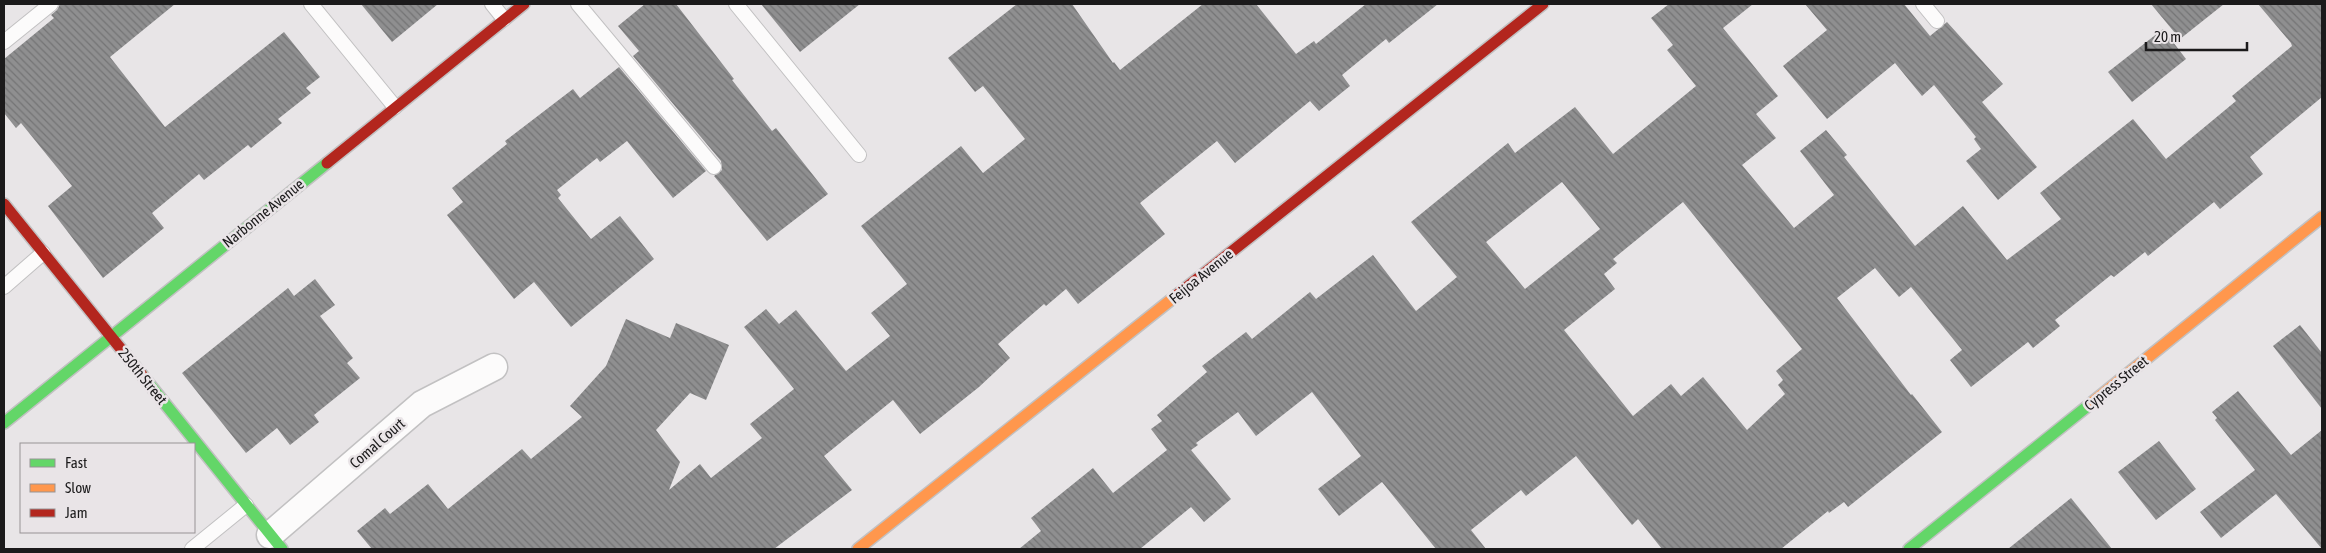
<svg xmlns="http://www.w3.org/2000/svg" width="2326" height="553" font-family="'Asap Condensed',sans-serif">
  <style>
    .building { fill: url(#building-back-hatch); fill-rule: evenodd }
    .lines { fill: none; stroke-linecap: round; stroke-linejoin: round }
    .lane-casing { stroke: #c2c1c2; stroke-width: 16 }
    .street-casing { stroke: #c2c1c2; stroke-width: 29 }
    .fast-casing { stroke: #c2c1c2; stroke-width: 14 }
    .slow-casing { stroke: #c2c1c2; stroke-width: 14 }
    .jam-casing { stroke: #c2c1c2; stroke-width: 14 }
    .lane { stroke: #fcfbfb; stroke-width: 14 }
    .street { stroke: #fcfbfb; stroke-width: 26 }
    .fast { stroke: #63d668; stroke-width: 11 }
    .slow { stroke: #ff974d; stroke-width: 11 }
    .jam { stroke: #b3261e; stroke-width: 11 }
    .labels { text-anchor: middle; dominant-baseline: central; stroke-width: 5; stroke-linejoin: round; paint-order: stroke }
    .street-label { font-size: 15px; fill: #1b1a1b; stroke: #e9e4e7 }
  </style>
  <defs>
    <pattern id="building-back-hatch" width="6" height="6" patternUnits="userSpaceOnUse" patternTransform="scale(1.25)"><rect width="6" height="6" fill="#8f8f90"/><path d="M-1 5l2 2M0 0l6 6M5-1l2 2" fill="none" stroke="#747475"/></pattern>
  </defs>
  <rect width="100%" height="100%" fill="#e8e5e7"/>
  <!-- building -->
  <g class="building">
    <polygon points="60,4 175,4 110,57 165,127 284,32 320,77 306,88 311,93 278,119 282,123 251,148 248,145 204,180 199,174 152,213 164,228 103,278 48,206 72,186 21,123 16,128 4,113 4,59 54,18 51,15 57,10"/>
    <polygon points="361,4 438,4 392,42"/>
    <polygon points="645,4 676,4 734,79 732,80 772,131 776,128 828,194 767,241 714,176 722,170 721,161 633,56 639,51 618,26"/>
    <polygon points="761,4 860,4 800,52"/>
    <polygon points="1017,4 1072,4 1113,63 1114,62 1120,70 1203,4 1256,4 1296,54 1314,41 1316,44 1366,4 1438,4 1389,43 1386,39 1342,75 1350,86 1319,111 1310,101 1235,163 1217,141 1140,203 1165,234 1078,304 1066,289 1046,306 1044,304 998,344 1010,358 979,387 920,434 893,400 824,456 852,490 774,549 372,549 357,531 385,508 390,514 428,484 448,509 522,449 531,459 582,417 570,406 606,366 626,319 670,338 676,323 729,345 706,400 690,393 656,430 680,462 669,490 700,464 711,478 762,438 750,424 794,389 744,327 766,309 779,324 796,310 846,371 890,336 871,313 907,284 861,226 961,146 983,173 1025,139 983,86 975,92 948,58"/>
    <path d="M 1669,4 L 1753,4 L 1723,28 L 1778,96 L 1756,114 L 1776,138 L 1742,165 L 1794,228 L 1834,195 L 1800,151 L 1826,130 L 1847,155 L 1844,157 L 1915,246 L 1963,206 L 2007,260 L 2061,219 L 2040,193 L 2133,119 L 2166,159 L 2236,101 L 2232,96 L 2292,46 L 2291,43 L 2258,4 L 2322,4 L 2322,97 L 2250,157 L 2263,174 L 2220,209 L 2214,202 L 2148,256 L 2145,252 L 2114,277 L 2111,275 L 2055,320 L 2060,326 L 2033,348 L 2028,342 L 1971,387 L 1950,360 L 1962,350 L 1911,287 L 1899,297 L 1875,268 L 1837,298 L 1911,395 L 1912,394 L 1942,432 L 1848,507 L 1844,502 L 1829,513 L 1828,511 L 1781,549 L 1662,549 L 1638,519 L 1632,525 L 1576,456 L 1526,496 L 1521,490 L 1471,530 L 1486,549 L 1436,549 L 1382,482 L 1339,516 L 1318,489 L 1361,456 L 1312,392 L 1256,436 L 1238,412 L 1196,443 L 1198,445 L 1191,450 L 1231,499 L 1204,522 L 1191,507 L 1140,549 L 1019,549 L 1041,531 L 1031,518 L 1093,468 L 1113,493 L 1167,450 L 1151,429 L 1162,421 L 1157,415 L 1207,372 L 1202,366 L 1246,332 L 1252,339 L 1310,292 L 1316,299 L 1373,255 L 1416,311 L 1457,277 L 1411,222 L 1508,143 L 1515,153 L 1575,107 L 1613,154 L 1696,86 L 1667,50 L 1673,45 L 1651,18 ZM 1562,182 L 1600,229 L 1525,289 L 1486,242 ZM 1683,202 L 1802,349 L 1776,371 L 1783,380 L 1778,385 L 1785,394 L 1747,430 L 1703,377 L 1681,396 L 1671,384 L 1633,416 L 1564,330 L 1615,289 L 1604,274 L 1617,263 L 1613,259 Z"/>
    <polygon points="1805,4 1904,4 1930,36 1947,22 2003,84 1982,102 2037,167 1998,200 1966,161 1981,149 1974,139 1976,137 1934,85 1922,96 1895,63 1827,119 1783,66 1827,30"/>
    <polygon points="2151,4 2224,4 2180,39"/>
    <polygon points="2163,29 2186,59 2132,102 2108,72"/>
    <polygon points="619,67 706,171 673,198 627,141 600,162 597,158 557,190 561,195 558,198 591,239 620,216 654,259 571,327 534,282 514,299 447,215 463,202 452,188 507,144 505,141 573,89 580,98"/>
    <polygon points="315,279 335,305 320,316 353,358 347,363 360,378 314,415 319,422 290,445 277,428 246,453 182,373 288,288 294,296"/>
    <polygon points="2300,325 2322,353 2322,409 2273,346"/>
    <polygon points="2238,391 2291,455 2322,430 2322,549 2276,494 2221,538 2200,512 2255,470 2215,420 2217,418 2212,412"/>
    <polygon points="2159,441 2196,489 2156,520 2118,472"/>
    <polygon points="2071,498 2112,549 2008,549"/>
  </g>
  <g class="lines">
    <defs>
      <g id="lane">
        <polyline points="311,4 395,107"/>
        <polyline points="492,4 504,19"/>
        <polyline points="578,4 714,167"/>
        <polyline points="736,4 859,155"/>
        <polyline points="1923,4 1937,21"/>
        <polyline points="4,42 51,4"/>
        <polyline points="4,287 43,253"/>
        <polyline points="192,549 246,505"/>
      </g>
      <polyline id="street" points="270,535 422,404 494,367"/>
      <g id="fast">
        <polyline points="142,375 282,549"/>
        <polyline points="4,423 327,163"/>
        <polyline points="1909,549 2089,405"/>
      </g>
      <g id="slow">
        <polyline points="2089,405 2322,217"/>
        <polyline points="858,549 1177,295"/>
      </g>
      <g id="jam">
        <polyline points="327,163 524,4"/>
        <polyline points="4,204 142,375"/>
        <polyline points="1177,295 1543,4"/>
      </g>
    </defs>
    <!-- lane casing -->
    <use href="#lane" class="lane-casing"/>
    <!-- street casing -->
    <use href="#street" class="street-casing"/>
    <!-- fast casing -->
    <use href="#fast" class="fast-casing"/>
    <!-- slow casing -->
    <use href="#slow" class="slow-casing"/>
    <!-- jam casing -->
    <use href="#jam" class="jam-casing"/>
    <!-- lane -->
    <use href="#lane" class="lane"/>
    <!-- street -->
    <use href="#street" class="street"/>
    <!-- fast -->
    <use href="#fast" class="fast"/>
    <!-- slow -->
    <use href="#slow" class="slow"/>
    <!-- jam -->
    <use href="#jam" class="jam"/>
  </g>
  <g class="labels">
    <!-- street labels -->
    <g class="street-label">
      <text transform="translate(263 213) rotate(-39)">Narbonne Avenue</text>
      <text transform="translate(1201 276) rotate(-39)">Feijoa Avenue</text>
      <text transform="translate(143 376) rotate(51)">250th Street</text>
      <text transform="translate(2116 383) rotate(-39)">Cypress Street</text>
      <text transform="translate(377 443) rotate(-41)">Comal Court</text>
    </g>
  </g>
  <!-- border -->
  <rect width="2326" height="553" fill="none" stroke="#1b1a1b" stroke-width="10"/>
  <!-- legend -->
  <rect x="20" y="443" width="175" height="90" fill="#e9e4e7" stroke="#979395"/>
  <rect x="30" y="459" width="25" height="8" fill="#63d668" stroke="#979395"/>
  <text x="65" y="468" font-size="15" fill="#1b1a1b">Fast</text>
  <rect x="30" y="484" width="25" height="8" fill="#ff974d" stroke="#979395"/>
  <text x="65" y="493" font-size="15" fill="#1b1a1b">Slow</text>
  <rect x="30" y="509" width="25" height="8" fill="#b3261e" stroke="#979395"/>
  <text x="65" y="518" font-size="15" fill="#1b1a1b">Jam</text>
  <!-- scale -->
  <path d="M2146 42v8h101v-8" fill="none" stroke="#1b1a1b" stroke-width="2.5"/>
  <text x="2154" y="42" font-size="15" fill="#1b1a1b" stroke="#e9e4e7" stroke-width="4" paint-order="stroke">20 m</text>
</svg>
